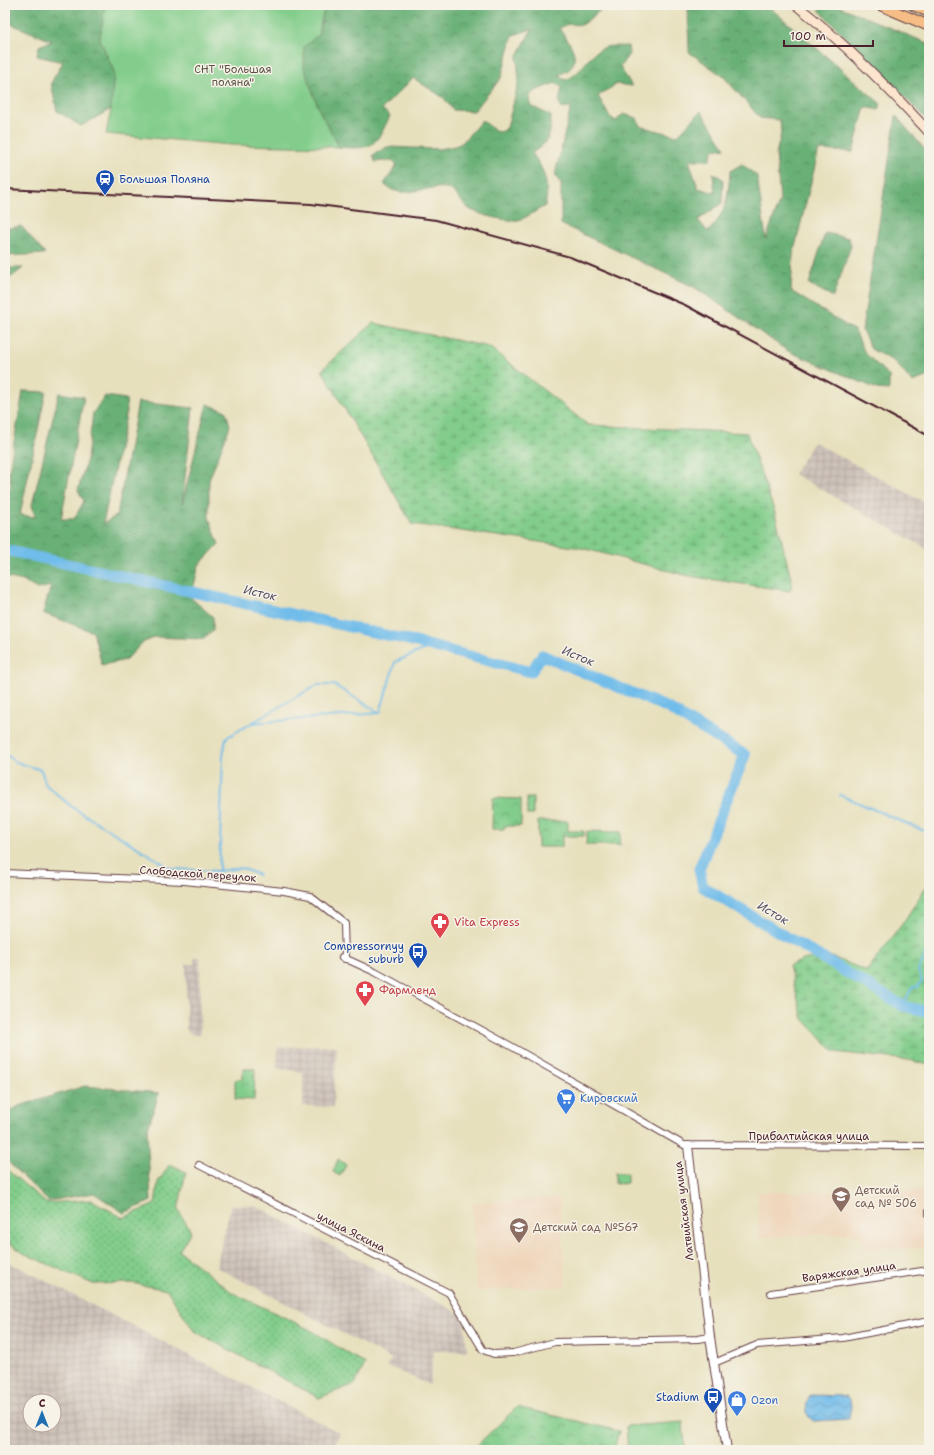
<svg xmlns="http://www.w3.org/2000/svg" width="934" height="1455" font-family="'Shantell Sans',sans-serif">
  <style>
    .built { fill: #efd6bb }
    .industrial { fill: url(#industrial-grid); fill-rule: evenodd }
    .grass { fill: url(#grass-dots); stroke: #66765b }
    .forest { fill: url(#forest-crowns); stroke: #5a6851 }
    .wetland { fill: url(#wetland-marsh); stroke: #66765b }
    .park { fill: url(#park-crowns); stroke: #66765b }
    .garden { fill: #82cd8b; stroke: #66765b }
    .water { fill: url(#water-waves); stroke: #5d6e8a }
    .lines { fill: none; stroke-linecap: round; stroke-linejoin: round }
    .stream { stroke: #70bcea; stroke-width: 2 }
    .river { stroke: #70bcea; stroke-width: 11 }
    .minor-casing { stroke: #623c41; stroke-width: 8 }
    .tertiary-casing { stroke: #623c41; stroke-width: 10 }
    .secondary-casing { stroke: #623c41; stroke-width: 11 }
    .primary-casing { stroke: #623c41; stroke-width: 12 }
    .minor { stroke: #fff; stroke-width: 6 }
    .tertiary { stroke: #fff; stroke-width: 8 }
    .secondary { stroke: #fbe5cf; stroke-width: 9 }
    .primary { stroke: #f6be86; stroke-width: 10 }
    .rail { stroke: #4a1f2b; stroke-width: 2 }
    .labels { text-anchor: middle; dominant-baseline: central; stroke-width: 3; stroke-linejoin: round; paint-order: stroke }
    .park-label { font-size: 11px; fill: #5b5348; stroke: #f7f3e8 }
    .transit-label { font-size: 11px; fill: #164399; stroke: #f7f3e8; text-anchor: end }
    .street-label { font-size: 11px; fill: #4a1f2b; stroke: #f7f3e8 }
    .health-label { font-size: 11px; fill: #be3a42; stroke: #f7f3e8; text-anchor: start }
    .shop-label { font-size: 11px; fill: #366cbe; stroke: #f7f3e8; text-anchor: start }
    .education-label { font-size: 11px; fill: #785e54; stroke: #f7f3e8; text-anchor: start }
    .water-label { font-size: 12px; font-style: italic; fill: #554e64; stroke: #f7f3e8 }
  </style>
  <defs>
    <pattern id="industrial-grid" width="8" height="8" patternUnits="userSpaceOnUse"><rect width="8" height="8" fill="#cdc2b9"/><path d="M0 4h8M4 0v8" fill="none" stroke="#b2a69f"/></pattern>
    <pattern id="grass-dots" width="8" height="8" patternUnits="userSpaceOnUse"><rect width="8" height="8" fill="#82cd8b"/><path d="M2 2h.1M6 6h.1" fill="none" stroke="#6ca672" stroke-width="1.8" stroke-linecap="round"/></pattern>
    <pattern id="forest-crowns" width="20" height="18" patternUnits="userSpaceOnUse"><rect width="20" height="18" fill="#69b077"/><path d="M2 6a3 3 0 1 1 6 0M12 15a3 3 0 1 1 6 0" fill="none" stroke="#588f62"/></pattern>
    <pattern id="wetland-marsh" width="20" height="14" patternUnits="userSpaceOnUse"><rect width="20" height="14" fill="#82cd8b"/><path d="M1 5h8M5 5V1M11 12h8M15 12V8" fill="none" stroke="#6ca672"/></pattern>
    <pattern id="park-crowns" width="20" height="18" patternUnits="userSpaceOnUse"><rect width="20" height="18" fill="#82cd8b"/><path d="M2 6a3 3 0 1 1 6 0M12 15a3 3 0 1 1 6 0" fill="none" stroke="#6ca672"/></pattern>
    <pattern id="water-waves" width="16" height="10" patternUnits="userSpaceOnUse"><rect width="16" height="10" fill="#70bcea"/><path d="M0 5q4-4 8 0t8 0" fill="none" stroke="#5e98be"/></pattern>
  </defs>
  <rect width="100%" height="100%" fill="#f7f3e8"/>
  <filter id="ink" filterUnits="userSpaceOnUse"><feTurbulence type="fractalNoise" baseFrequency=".025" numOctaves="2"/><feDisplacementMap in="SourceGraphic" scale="8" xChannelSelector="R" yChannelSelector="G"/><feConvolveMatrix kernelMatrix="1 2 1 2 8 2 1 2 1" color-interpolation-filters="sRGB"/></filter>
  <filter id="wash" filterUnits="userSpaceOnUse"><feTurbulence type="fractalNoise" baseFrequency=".012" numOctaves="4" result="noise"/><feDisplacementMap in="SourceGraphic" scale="16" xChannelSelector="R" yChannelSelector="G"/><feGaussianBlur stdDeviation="0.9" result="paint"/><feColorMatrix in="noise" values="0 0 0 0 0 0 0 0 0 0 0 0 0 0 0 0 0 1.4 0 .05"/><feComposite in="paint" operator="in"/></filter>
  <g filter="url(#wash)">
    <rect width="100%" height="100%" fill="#e7e0bd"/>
    <!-- built -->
    <g class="built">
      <polygon points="758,1192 923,1192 924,1248 865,1249 859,1233 759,1237"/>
      <polygon points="560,1198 566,1286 477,1291 472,1203"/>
    </g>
    <!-- industrial -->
    <g class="industrial">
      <polygon points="814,442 929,505 929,550 794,474"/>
      <polygon points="200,957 200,1035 193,1035 186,1029 186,964 194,964 194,958"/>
      <polygon points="337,1046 333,1107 303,1106 303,1072 277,1068 278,1047"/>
      <polygon points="231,1205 256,1206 464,1316 467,1351 434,1351 430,1385 387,1366 392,1359 216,1267"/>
      <path d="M 5,1260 L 340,1433 L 332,1450 L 5,1450 ZM 30,1401 L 54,1401 L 54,1425 L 30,1425 Z"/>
    </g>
    <!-- grass -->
    <polygon class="grass" points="170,1164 186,1172 178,1210 191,1231 179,1251 233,1293 309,1329 365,1364 355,1384 319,1398 194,1331 167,1290 132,1283 93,1284 25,1254 5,1240 5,1168 46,1203 92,1200 123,1218 155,1204 158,1182"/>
    <!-- forest -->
    <g class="forest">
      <polygon points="5,5 105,5 100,39 114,72 111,109 81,126 57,111 51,83 63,62 37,56 39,46 52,41 11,24 11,9 5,8"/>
      <path d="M 325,5 L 607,5 L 582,25 L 569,24 L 559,28 C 566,37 580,54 572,66 C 570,70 563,73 559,75 L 565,80 C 583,75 587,52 606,47 C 613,45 621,47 628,46 L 629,54 L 620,67 L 632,86 L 617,84 L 598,96 L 610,117 L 616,121 L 623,114 L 637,118 L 640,126 L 677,136 L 701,111 L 725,148 L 713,150 L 710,160 L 689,160 L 698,188 L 715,193 L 713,173 L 723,179 L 722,203 L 698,220 L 708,232 C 727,212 728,198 730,171 L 742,164 L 757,176 L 766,239 L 780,200 L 776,154 L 781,134 L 780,120 L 760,118 L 724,77 L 689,52 L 688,5 L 767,5 L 881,104 L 879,110 L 865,107 L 853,152 L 819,150 L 793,255 L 791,291 L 855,331 L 865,353 L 889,376 L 889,390 L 877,389 L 788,351 L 694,287 L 561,224 L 561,184 L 555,175 L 571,106 L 562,109 L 559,102 L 562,87 L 555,83 L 533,92 L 529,98 L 531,106 L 551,116 C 551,136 549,142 532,153 C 544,169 550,185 545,206 C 537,210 527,218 518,220 C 508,222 475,214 468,208 C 460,202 456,190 446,188 C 426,185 400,201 384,184 L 397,165 L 391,160 L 375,162 L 373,155 L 387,147 L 440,149 L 455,146 L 462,143 L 482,120 L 493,129 L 500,132 L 507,128 L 519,80 L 517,57 L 532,29 L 513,35 L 501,78 L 474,111 L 453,110 L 444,98 L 413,78 L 382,109 L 390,116 C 375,147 373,150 339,147 L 319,110 L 303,68 L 303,47 L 318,35 Z"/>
      <polygon points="825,5 836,5 929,44 929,122 819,10"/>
      <polygon points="896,116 929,154 929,376 912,382 895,362 871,349 862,330"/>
      <polygon points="5,225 9,228 21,226 45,254 5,256"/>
      <polygon points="825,233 849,238 851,246 833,297 809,284"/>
      <polygon points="5,268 23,268 5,282"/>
      <polygon points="23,391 46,392 20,515 35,517 32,505 59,393 84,397 61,519 74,519 84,501 78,490 87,459 93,413 105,396 126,399 127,411 103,524 117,515 138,402 193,408 182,504 207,404 226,411 230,426 209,480 209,518 219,544 199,565 191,598 213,617 213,631 202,639 155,637 142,643 126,660 102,665 93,632 43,613 51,586 37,589 23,581 5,577 5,499 11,486 9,471"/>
      <polygon points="85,1086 159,1093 147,1131 151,1201 124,1213 94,1193 48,1201 5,1159 5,1113 19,1106"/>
    </g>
    <!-- wetland -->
    <g class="wetland">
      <polygon points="373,323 489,347 588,425 747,433 775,513 792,583 790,591 689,576 582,548 412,524 322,370"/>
      <polygon points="929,882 929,1065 909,1060 834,1052 803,1019 789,966 803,960 827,955 867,971 903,923"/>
    </g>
    <!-- park -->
    <g class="park">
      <polygon points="493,798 521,799 521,826 504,826 504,829 492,829"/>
      <rect x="527" y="798" width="6" height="17"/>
      <polygon points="538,821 568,821 568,831 584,831 584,836 562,836 562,847 538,847"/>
      <polygon points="587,831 621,832 620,845 586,845"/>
      <polygon points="243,1069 255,1069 254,1100 235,1099 235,1082 237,1079 243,1079"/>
      <polygon points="338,1159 346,1165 340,1176 333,1172"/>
      <polygon points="615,1173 627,1173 627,1183 615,1184"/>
      <polygon points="517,1407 619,1431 614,1450 472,1450"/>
    </g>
    <!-- garden -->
    <g class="garden">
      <polygon points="105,5 325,5 318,35 304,47 304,68 319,110 339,147 232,145 106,134 111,109 114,72 100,39"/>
      <polygon points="683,1422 685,1450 628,1450 626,1426"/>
    </g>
    <!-- water -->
    <path class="water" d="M 810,1395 L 846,1396 C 854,1402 850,1410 849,1419 L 814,1421 C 804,1416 805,1405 810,1395 Z"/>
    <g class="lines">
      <!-- stream -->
      <g class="stream">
        <polyline points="252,723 379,713"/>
        <polyline points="5,754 16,762 41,770 46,785 72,807 172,869 219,871 241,868 259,875"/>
        <polyline points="840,795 929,833"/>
        <polyline points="219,871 223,756 226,738 317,685 334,685 380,713 395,662 432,646"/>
        <polyline points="903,1006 912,987 917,987 922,981 918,971 929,946"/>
      </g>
      <!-- river -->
      <polyline class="river" points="5,550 408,640 531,672 542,655 668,708 745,755 699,869 703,887 903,1006 929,1012"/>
    </g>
  </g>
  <g filter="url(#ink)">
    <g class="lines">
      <defs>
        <g id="minor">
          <polyline points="5,873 184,881 284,891 310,896 344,923 345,959"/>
          <polyline points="342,957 375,972 509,1045 684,1145 929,1146"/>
          <polyline points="199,1165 449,1293 483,1350 494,1354 513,1353 555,1342 698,1339 710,1337"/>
          <polyline points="929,1211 929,1214"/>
          <polyline points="771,1293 929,1270"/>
          <polyline points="714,1363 757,1345 843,1338 929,1321"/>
        </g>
        <polyline id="tertiary" points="688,1146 710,1337 727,1450"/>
        <path id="secondary" d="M 796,5 C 845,43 887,87 929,132"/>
        <g id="primary">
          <polyline points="880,5 929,26"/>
          <polyline points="913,5 929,12"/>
        </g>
      </defs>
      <!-- minor casing -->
      <use href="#minor" class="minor-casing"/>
      <!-- tertiary casing -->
      <use href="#tertiary" class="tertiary-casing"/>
      <!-- secondary casing -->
      <use href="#secondary" class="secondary-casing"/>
      <!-- primary casing -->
      <use href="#primary" class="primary-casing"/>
      <!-- minor -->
      <use href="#minor" class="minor"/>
      <!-- tertiary -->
      <use href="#tertiary" class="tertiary"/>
      <!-- secondary -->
      <use href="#secondary" class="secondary"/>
      <!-- primary -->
      <use href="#primary" class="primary"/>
      <!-- rail -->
      <polyline class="rail" points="5,189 311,204 436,220 570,257 685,305 929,436"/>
    </g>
  </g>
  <!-- icons -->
  <defs>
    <symbol id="station-pin" viewBox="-11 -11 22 30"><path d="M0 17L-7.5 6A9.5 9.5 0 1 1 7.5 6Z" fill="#1a4fb4" stroke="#f7f3e8"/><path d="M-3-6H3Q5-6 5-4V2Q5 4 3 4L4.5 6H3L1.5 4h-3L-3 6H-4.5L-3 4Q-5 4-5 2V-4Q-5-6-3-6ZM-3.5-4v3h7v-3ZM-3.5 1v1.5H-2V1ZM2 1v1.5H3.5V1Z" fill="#fff"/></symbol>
    <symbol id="pharmacy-pin" viewBox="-11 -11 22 30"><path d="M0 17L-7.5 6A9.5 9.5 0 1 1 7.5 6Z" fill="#e0444e" stroke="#f7f3e8"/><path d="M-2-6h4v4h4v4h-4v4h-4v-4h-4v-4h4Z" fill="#fff"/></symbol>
    <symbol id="bus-pin" viewBox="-11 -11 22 30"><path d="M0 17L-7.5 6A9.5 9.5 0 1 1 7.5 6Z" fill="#1a4fb4" stroke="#f7f3e8"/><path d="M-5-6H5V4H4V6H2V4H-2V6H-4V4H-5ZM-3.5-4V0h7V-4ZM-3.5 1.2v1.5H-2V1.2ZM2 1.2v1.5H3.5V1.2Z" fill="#fff"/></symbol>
    <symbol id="supermarket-pin" viewBox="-11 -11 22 30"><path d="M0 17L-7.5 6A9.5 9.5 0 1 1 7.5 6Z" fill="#3f7fe0" stroke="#f7f3e8"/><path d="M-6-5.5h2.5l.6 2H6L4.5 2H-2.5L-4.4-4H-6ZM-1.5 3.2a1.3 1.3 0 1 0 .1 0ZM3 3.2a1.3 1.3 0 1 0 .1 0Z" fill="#fff"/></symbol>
    <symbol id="school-pin" viewBox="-11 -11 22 30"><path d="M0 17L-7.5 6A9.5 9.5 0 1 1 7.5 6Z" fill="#8d6e63" stroke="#f7f3e8"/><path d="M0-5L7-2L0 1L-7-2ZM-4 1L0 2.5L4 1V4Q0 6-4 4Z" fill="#fff"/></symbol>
    <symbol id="shop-pin" viewBox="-11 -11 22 30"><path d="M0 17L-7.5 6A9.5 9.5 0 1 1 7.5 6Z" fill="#3f7fe0" stroke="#f7f3e8"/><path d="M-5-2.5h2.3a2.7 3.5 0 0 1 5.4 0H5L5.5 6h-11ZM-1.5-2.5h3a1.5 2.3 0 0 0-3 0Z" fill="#fff"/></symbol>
  </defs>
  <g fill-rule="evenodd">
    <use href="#station-pin" x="94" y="168" width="22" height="30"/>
    <use href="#pharmacy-pin" x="429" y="911" width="22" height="30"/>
    <use href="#bus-pin" x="407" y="941" width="22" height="30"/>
    <use href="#pharmacy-pin" x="354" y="979" width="22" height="30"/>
    <use href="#supermarket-pin" x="555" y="1087" width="22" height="30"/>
    <use href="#school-pin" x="830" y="1185" width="22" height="30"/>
    <use href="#school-pin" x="508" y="1216" width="22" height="30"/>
    <use href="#bus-pin" x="702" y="1386" width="22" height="30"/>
    <use href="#shop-pin" x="726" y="1389" width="22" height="30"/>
  </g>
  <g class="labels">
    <!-- park labels -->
    <g class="park-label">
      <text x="233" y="69">СНТ "Большая<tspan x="233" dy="13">поляна"</tspan></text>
    </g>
    <!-- transit labels -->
    <g class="transit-label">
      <text x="119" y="179" text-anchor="start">Большая Поляна</text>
      <text x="404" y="946">Compressornyy<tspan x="404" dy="13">suburb</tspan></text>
      <text x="699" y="1397">Stadium</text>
    </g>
    <!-- street labels -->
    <g class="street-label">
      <text transform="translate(198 874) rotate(4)">Слободской переулок</text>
      <text x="809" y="1136">Прибалтийская улица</text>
      <text transform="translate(684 1211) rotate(-97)">Латвийская улица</text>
      <text transform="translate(351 1232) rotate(27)">улица Яскина</text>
      <text transform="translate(849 1272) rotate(-8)">Варяжская улица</text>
    </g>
    <!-- health labels -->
    <g class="health-label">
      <text x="454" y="922">Vita Express</text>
      <text x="379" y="990">Фармленд</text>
    </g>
    <!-- shop labels -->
    <g class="shop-label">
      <text x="580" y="1098">Кировский</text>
      <text x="751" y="1400">Ozon</text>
    </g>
    <!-- education labels -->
    <g class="education-label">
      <text x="855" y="1190">Детский<tspan x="855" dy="13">сад № 506</tspan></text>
      <text x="533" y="1227">Детский сад №567</text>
    </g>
    <!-- water labels -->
    <g class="water-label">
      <text transform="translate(260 593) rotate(13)">Исток</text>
      <text transform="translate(578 656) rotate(23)">Исток</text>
      <text transform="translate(773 913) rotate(31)">Исток</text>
    </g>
  </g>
  <!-- margin -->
  <rect width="934" height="1455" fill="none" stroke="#f7f3e8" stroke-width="20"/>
  <!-- north arrow -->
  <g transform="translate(42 1413)"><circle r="19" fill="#f7f3e8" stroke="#b29e9c"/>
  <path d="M0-3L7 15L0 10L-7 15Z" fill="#1f6fb2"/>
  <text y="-6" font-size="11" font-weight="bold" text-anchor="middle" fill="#4a1f2b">С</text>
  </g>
  <!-- scale -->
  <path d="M784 40v6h89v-6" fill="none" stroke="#4a1f2b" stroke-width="2"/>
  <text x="790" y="40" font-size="12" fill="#4a1f2b" stroke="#f7f3e8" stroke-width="3" paint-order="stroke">100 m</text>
</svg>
